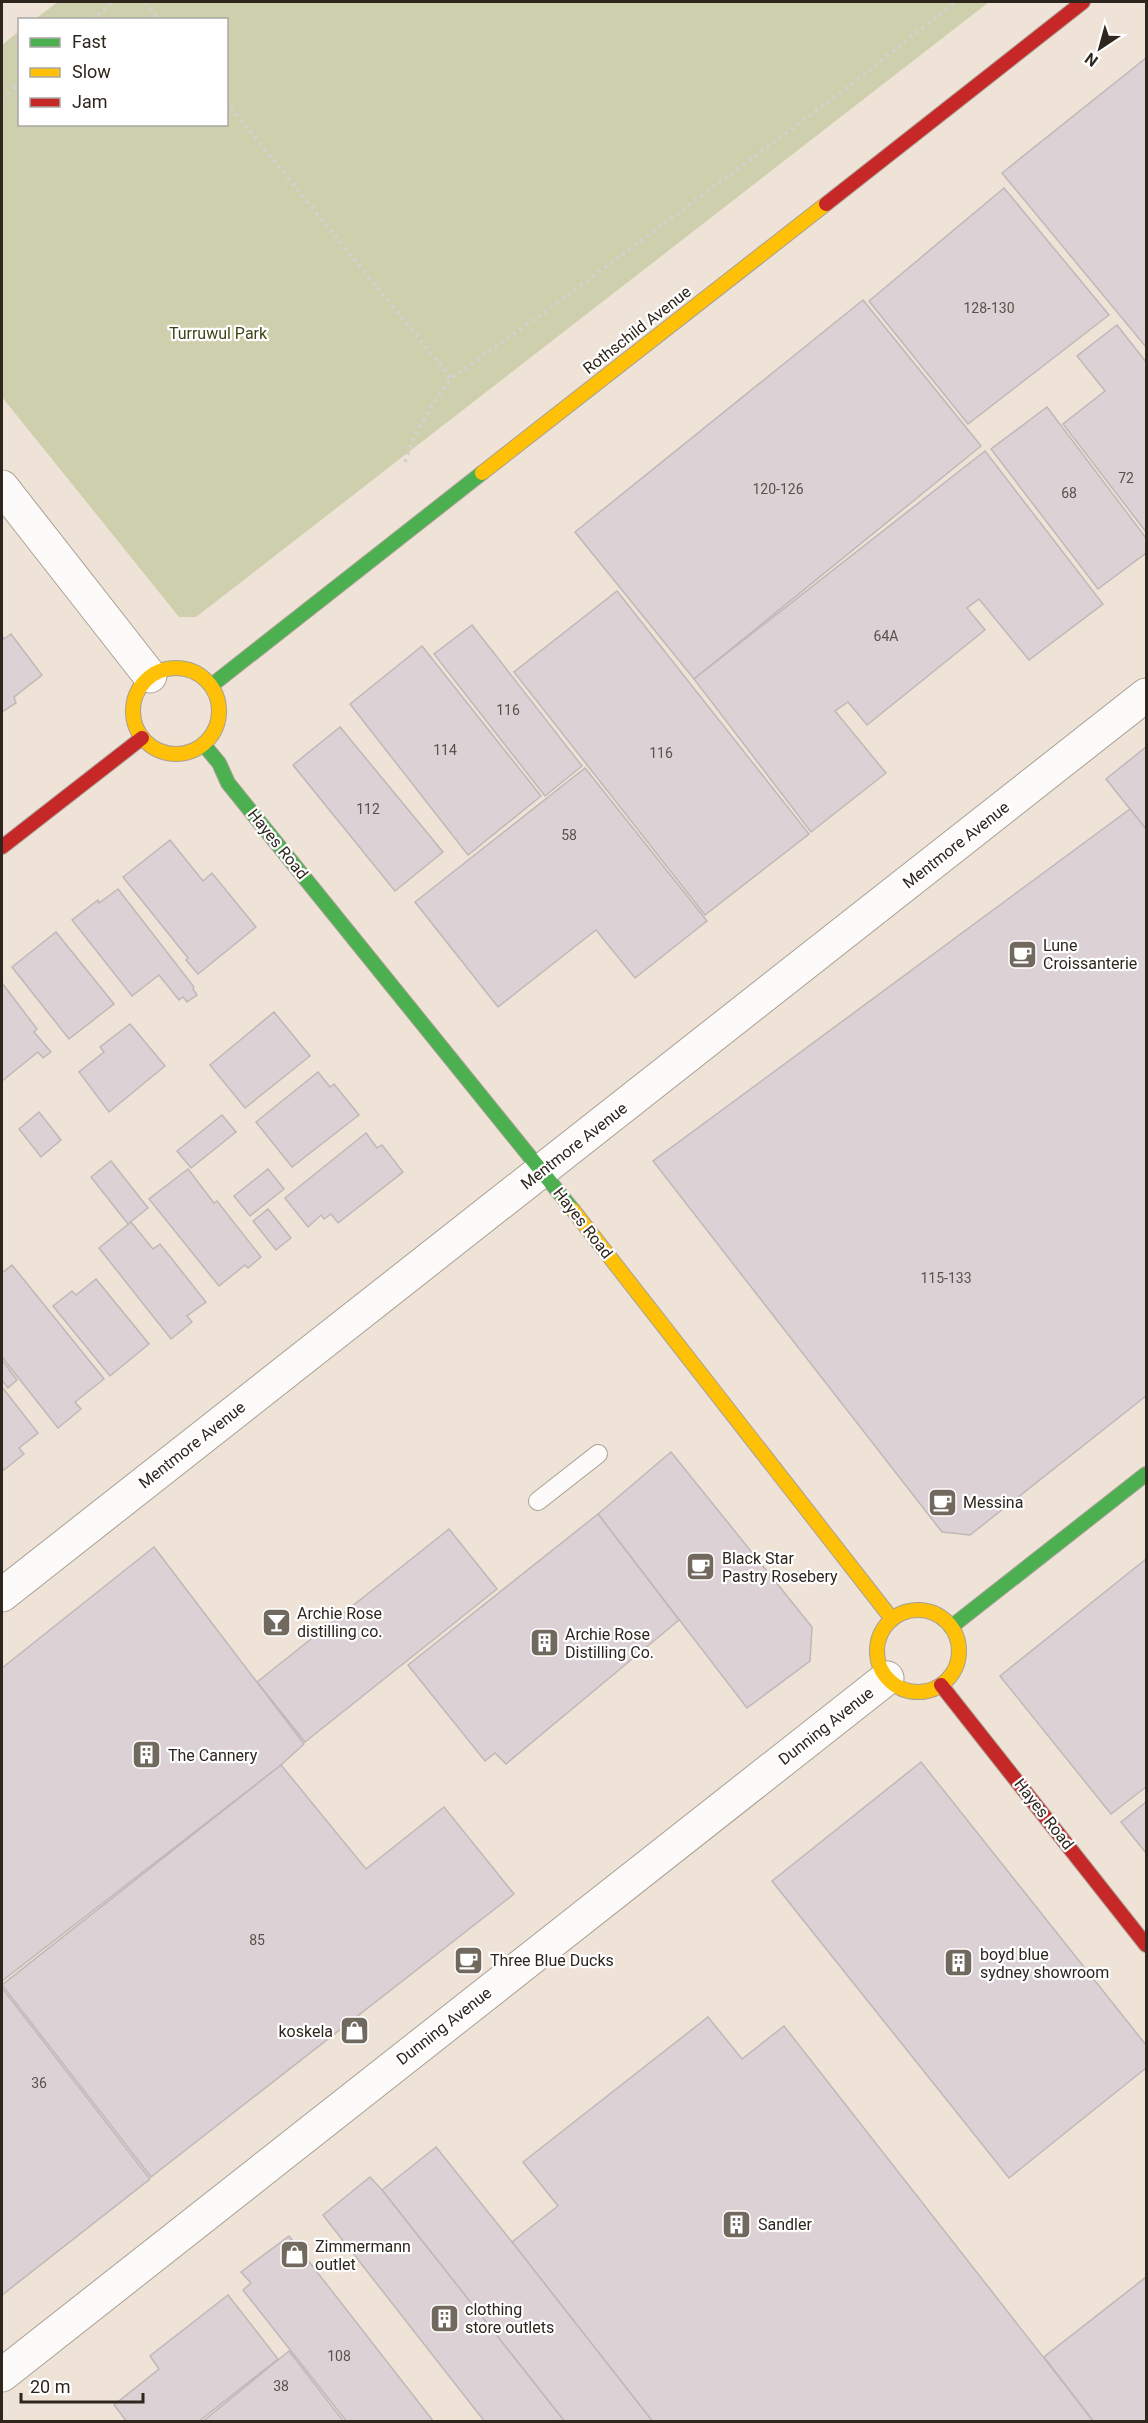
<svg xmlns="http://www.w3.org/2000/svg" width="1148" height="2423" font-family="Roboto,sans-serif">
  <style>
    .green { fill: #cecfac }
    .building { fill: #dcd1d5; stroke: #c0b8b8; stroke-width: 1.5 }
    .lines { fill: none; stroke-linecap: round; stroke-linejoin: round }
    .lane-casing { stroke: #a9a096; stroke-width: 20 }
    .street-casing { stroke: #a9a096; stroke-width: 35 }
    .fast-casing { stroke: #a9a096; stroke-width: 16 }
    .slow-casing { stroke: #a9a096; stroke-width: 16 }
    .jam-casing { stroke: #a9a096; stroke-width: 16 }
    .path { stroke: #d4d0cc; stroke-width: 4; stroke-dasharray: 3 4.5; stroke-linecap: butt }
    .lane { stroke: #fcfbf9; stroke-width: 18 }
    .street { stroke: #fcfbf9; stroke-width: 33 }
    .fast { stroke: #4caf50; stroke-width: 14 }
    .slow { stroke: #ffc107; stroke-width: 14 }
    .jam { stroke: #c62828; stroke-width: 14 }
    .labels { text-anchor: middle; dominant-baseline: central; stroke-width: 4.5; stroke-linejoin: round; paint-order: stroke }
    .number-label { font-size: 14px; fill: #5a514b }
    .street-label { font-size: 16px; fill: #2e261d; stroke: #fff }
    .park-label { font-size: 16px; fill: #3f4616; stroke: #fff }
    .poi-label { font-size: 16px; fill: #2e261d; stroke: #fff; text-anchor: start }
  </style>
  <rect width="100%" height="100%" fill="#eee3d6"/>
  <!-- green -->
  <polygon class="green" points="58,2 989,2 196,617 179,617 2,397 2,45 19,31 20,124 226,124 226,20 35,19"/>
  <!-- building -->
  <g class="building">
    <polygon points="1146,58 1146,347 1002,173"/>
    <polygon points="1004,188 1109,315 968,424 869,301"/>
    <polygon points="863,300 981,446 694,679 575,532"/>
    <polygon points="1117,325 1146,362 1146,532 1063,424 1105,391 1077,356"/>
    <polygon points="1047,407 1146,538 1146,553 1098,589 991,449"/>
    <polygon points="985,451 1103,604 1029,660 979,599 967,608 985,630 867,725 848,702 835,711 886,773 811,832 694,679"/>
    <polygon points="617,591 809,834 705,915 514,672"/>
    <polygon points="472,625 582,766 545,796 434,654"/>
    <polygon points="11,634 42,675 14,697 16,703 2,712 2,635 4,639"/>
    <polygon points="422,646 541,796 468,855 350,704"/>
    <polygon points="340,727 443,852 395,891 293,765"/>
    <polygon points="1146,747 1146,829 1106,779"/>
    <polygon points="585,768 707,921 635,978 596,930 498,1007 415,902"/>
    <polygon points="1130,809 1146,829 1146,1396 970,1535 942,1532 653,1161"/>
    <polygon points="170,840 203,881 212,873 256,927 198,974 186,960 188,958 123,877"/>
    <polygon points="118,889 194,987 193,989 197,995 187,1002 183,997 179,1000 159,975 132,996 72,920 98,900 99,903"/>
    <polygon points="56,932 114,1004 69,1039 12,967"/>
    <polygon points="2,983 37,1029 34,1032 51,1052 43,1058 38,1052 2,1081"/>
    <polygon points="274,1012 310,1056 245,1108 210,1065"/>
    <polygon points="130,1024 165,1066 109,1112 79,1072 104,1052 100,1047"/>
    <polygon points="318,1072 330,1087 334,1084 359,1115 292,1167 256,1122"/>
    <polygon points="39,1112 61,1140 41,1157 19,1129"/>
    <polygon points="222,1115 236,1132 191,1168 177,1151"/>
    <polygon points="366,1133 377,1148 382,1145 403,1172 338,1223 331,1214 324,1219 321,1215 308,1227 285,1198"/>
    <polygon points="111,1161 148,1208 128,1224 91,1177"/>
    <polygon points="188,1169 214,1203 217,1201 261,1257 248,1268 245,1265 219,1286 149,1199"/>
    <polygon points="268,1169 284,1189 250,1216 234,1196"/>
    <polygon points="268,1209 291,1238 276,1250 253,1221"/>
    <polygon points="131,1222 153,1249 160,1244 206,1302 187,1316 192,1322 171,1339 99,1248"/>
    <polygon points="12,1265 104,1379 75,1402 81,1409 58,1428 2,1357 2,1273"/>
    <polygon points="96,1279 149,1344 110,1376 53,1306 72,1291 76,1295"/>
    <polygon points="2,1360 17,1380 8,1388 2,1380"/>
    <polygon points="2,1387 38,1433 19,1448 24,1454 4,1470 2,1467"/>
    <polygon points="671,1452 812,1627 810,1661 747,1708 598,1514"/>
    <polygon points="598,1514 679,1620 506,1764 495,1753 485,1761 408,1665"/>
    <polygon points="449,1529 497,1589 305,1742 257,1682"/>
    <polygon points="154,1547 304,1744 281,1765 2,1981 2,1668"/>
    <polygon points="1146,1559 1146,1787 1111,1814 1000,1676"/>
    <polygon points="921,1762 1146,2045 1146,2068 1009,2178 772,1881"/>
    <polygon points="281,1765 366,1869 444,1807 514,1894 151,2177 2,1985"/>
    <polygon points="1146,1802 1146,1853 1121,1822"/>
    <polygon points="2,1988 150,2179 2,2295"/>
    <polygon points="708,2017 742,2059 784,2026 1094,2422 653,2422 512,2242 558,2206 523,2162"/>
    <polygon points="436,2147 512,2242 653,2422 565,2422 382,2190"/>
    <polygon points="370,2177 382,2190 565,2422 485,2422 323,2215"/>
    <polygon points="289,2236 434,2422 347,2422 243,2290 251,2283 241,2272"/>
    <polygon points="1146,2277 1146,2422 1094,2422 1044,2357"/>
    <polygon points="228,2295 278,2359 198,2422 127,2422 114,2405 159,2369 150,2356"/>
    <polygon points="289,2351 344,2422 202,2422"/>
  </g>
  <g class="lines">
    <defs>
      <polyline id="lane" points="538,1501 598,1454"/>
      <g id="street">
        <polyline points="2,487 150,676"/>
        <polyline points="2,1595 1146,695"/>
        <polyline points="2,2375 887,1678"/>
      </g>
      <g id="fast">
        <polyline points="212,685 482,473"/>
        <polyline points="204,745 219,763 228,783 573,1210"/>
        <polyline points="951,1627 1146,1474"/>
      </g>
      <g id="slow">
        <polyline points="482,473 826,204"/>
        <circle cx="176" cy="711" r="43"/>
        <polyline points="573,1210 892,1619"/>
        <circle cx="918" cy="1651" r="41"/>
      </g>
      <g id="jam">
        <polyline points="826,204 1083,2"/>
        <polyline points="2,847 142,738"/>
        <polyline points="941,1685 1146,1945"/>
      </g>
    </defs>
    <!-- lane casing -->
    <use href="#lane" class="lane-casing"/>
    <!-- street casing -->
    <use href="#street" class="street-casing"/>
    <!-- fast casing -->
    <use href="#fast" class="fast-casing"/>
    <!-- slow casing -->
    <use href="#slow" class="slow-casing"/>
    <!-- jam casing -->
    <use href="#jam" class="jam-casing"/>
    <!-- path -->
    <g class="path">
      <polyline points="145,2 159,20"/>
      <polyline points="92,20 112,2"/>
      <polyline points="2,99 20,83"/>
      <polyline points="226,102 451,378"/>
      <polyline points="405,462 415,435 434,402 451,378 549,309 852,84 955,2"/>
    </g>
    <!-- lane -->
    <use href="#lane" class="lane"/>
    <!-- street -->
    <use href="#street" class="street"/>
    <!-- fast -->
    <use href="#fast" class="fast"/>
    <!-- slow -->
    <use href="#slow" class="slow"/>
    <!-- jam -->
    <use href="#jam" class="jam"/>
  </g>
  <!-- icons -->
  <defs>
    <symbol id="cafe-square" viewBox="-11 -11 22 22"><rect x="-9" y="-9" width="18" height="18" rx="4" fill="#71685e" stroke="#fff"/><path d="M-5.5-4.5H6V0H3Q3 3.5 0 3.5H-2.5Q-5.5 3.5-5.5 0ZM3-3.2v2h1.7v-2ZM-6 4.5H4V6H-6Z" fill="#fff"/></symbol>
    <symbol id="bar-square" viewBox="-11 -11 22 22"><rect x="-9" y="-9" width="18" height="18" rx="4" fill="#71685e" stroke="#fff"/><path d="M-6-5H6L.8 .8V4.5H3.5V6h-7V4.5H-.8V.8Z" fill="#fff"/></symbol>
    <symbol id="building-square" viewBox="-11 -11 22 22"><rect x="-9" y="-9" width="18" height="18" rx="4" fill="#71685e" stroke="#fff"/><path d="M-4-6H4V6H1V3H-1V6H-4ZM-2.5-4.3h1.7v1.8h-1.7ZM.8-4.3h1.7v1.8H.8ZM-2.5-1h1.7V.8h-1.7ZM.8-1h1.7V.8H.8Z" fill="#fff"/></symbol>
    <symbol id="shop-square" viewBox="-11 -11 22 22"><rect x="-9" y="-9" width="18" height="18" rx="4" fill="#71685e" stroke="#fff"/><path d="M-5-2.5h2.3a2.7 3.5 0 0 1 5.4 0H5L5.5 6h-11ZM-1.5-2.5h3a1.5 2.3 0 0 0-3 0Z" fill="#fff"/></symbol>
  </defs>
  <g fill-rule="evenodd">
    <use href="#cafe-square" x="1006" y="938" width="33" height="33"/>
    <use href="#cafe-square" x="926" y="1486" width="33" height="33"/>
    <use href="#cafe-square" x="684" y="1550" width="33" height="33"/>
    <use href="#bar-square" x="260" y="1606" width="33" height="33"/>
    <use href="#building-square" x="528" y="1626" width="33" height="33"/>
    <use href="#building-square" x="130" y="1738" width="33" height="33"/>
    <use href="#cafe-square" x="452" y="1944" width="33" height="33"/>
    <use href="#building-square" x="942" y="1946" width="33" height="33"/>
    <use href="#shop-square" x="338" y="2014" width="33" height="33"/>
    <use href="#building-square" x="720" y="2208" width="33" height="33"/>
    <use href="#shop-square" x="278" y="2238" width="33" height="33"/>
    <use href="#building-square" x="428" y="2302" width="33" height="33"/>
  </g>
  <g class="labels">
    <!-- number labels -->
    <g class="number-label">
      <text x="989" y="308">128-130</text>
      <text x="1126" y="478">72</text>
      <text x="778" y="489">120-126</text>
      <text x="1069" y="493">68</text>
      <text x="886" y="636">64A</text>
      <text x="508" y="710">116</text>
      <text x="445" y="750">114</text>
      <text x="661" y="753">116</text>
      <text x="368" y="809">112</text>
      <text x="569" y="835">58</text>
      <text x="946" y="1278">115-133</text>
      <text x="257" y="1940">85</text>
      <text x="39" y="2083">36</text>
      <text x="339" y="2356">108</text>
      <text x="281" y="2386">38</text>
    </g>
    <!-- street labels -->
    <g class="street-label">
      <text transform="translate(637 330) rotate(-38)">Rothschild Avenue</text>
      <text transform="translate(278 844) rotate(51)">Hayes Road</text>
      <text transform="translate(956 845) rotate(-38)">Mentmore Avenue</text>
      <text transform="translate(574 1146) rotate(-38)">Mentmore Avenue</text>
      <text transform="translate(583 1223) rotate(52)">Hayes Road</text>
      <text transform="translate(192 1445) rotate(-38)">Mentmore Avenue</text>
      <text transform="translate(826 1726) rotate(-38)">Dunning Avenue</text>
      <text transform="translate(1044 1814) rotate(52)">Hayes Road</text>
      <text transform="translate(444 2026) rotate(-38)">Dunning Avenue</text>
    </g>
    <!-- park labels -->
    <g class="park-label">
      <text x="218" y="333">Turruwul Park</text>
    </g>
    <!-- poi labels -->
    <g class="poi-label">
      <text x="1043" y="945">Lune<tspan x="1043" dy="18">Croissanterie</tspan></text>
      <text x="963" y="1502">Messina</text>
      <text x="722" y="1558">Black Star<tspan x="722" dy="18">Pastry Rosebery</tspan></text>
      <text x="297" y="1613">Archie Rose<tspan x="297" dy="18">distilling co.</tspan></text>
      <text x="565" y="1634">Archie Rose<tspan x="565" dy="18">Distilling Co.</tspan></text>
      <text x="168" y="1755">The Cannery</text>
      <text x="980" y="1954">boyd blue<tspan x="980" dy="18">sydney showroom</tspan></text>
      <text x="490" y="1960">Three Blue Ducks</text>
      <text x="333" y="2031" text-anchor="end">koskela</text>
      <text x="758" y="2224">Sandler</text>
      <text x="315" y="2246">Zimmermann<tspan x="315" dy="18">outlet</tspan></text>
      <text x="465" y="2309">clothing<tspan x="465" dy="18">store outlets</tspan></text>
    </g>
  </g>
  <!-- border -->
  <rect width="1148" height="2423" fill="none" stroke="#2e261d" stroke-width="6"/>
  <!-- legend -->
  <rect x="18" y="18" width="210" height="108" fill="#ffffff" stroke="#aba8a5" stroke-width="1.5"/>
  <rect x="30" y="38" width="30" height="9" fill="#4caf50" stroke="#aba8a5" stroke-width="1.5"/>
  <text x="72" y="48" font-size="18" fill="#2e261d">Fast</text>
  <rect x="30" y="68" width="30" height="9" fill="#ffc107" stroke="#aba8a5" stroke-width="1.5"/>
  <text x="72" y="78" font-size="18" fill="#2e261d">Slow</text>
  <rect x="30" y="98" width="30" height="9" fill="#c62828" stroke="#aba8a5" stroke-width="1.5"/>
  <text x="72" y="108" font-size="18" fill="#2e261d">Jam</text>
  <!-- north arrow -->
  <g transform="translate(1100 48) rotate(216)" stroke="#ffffff" stroke-width="4.5" paint-order="stroke">
  <path d="M0-4.5L10 22L0 15L-10 22Z" fill="#2e261d"/>
  <text y="-9" font-size="16" font-weight="bold" text-anchor="middle" fill="#2e261d">N</text>
  </g>
  <!-- scale -->
  <path d="M21 2393v9h122v-9" fill="none" stroke="#2e261d" stroke-width="3"/>
  <text x="30" y="2393" font-size="18" fill="#2e261d" stroke="#ffffff" stroke-width="4.5" paint-order="stroke">20 m</text>
</svg>
